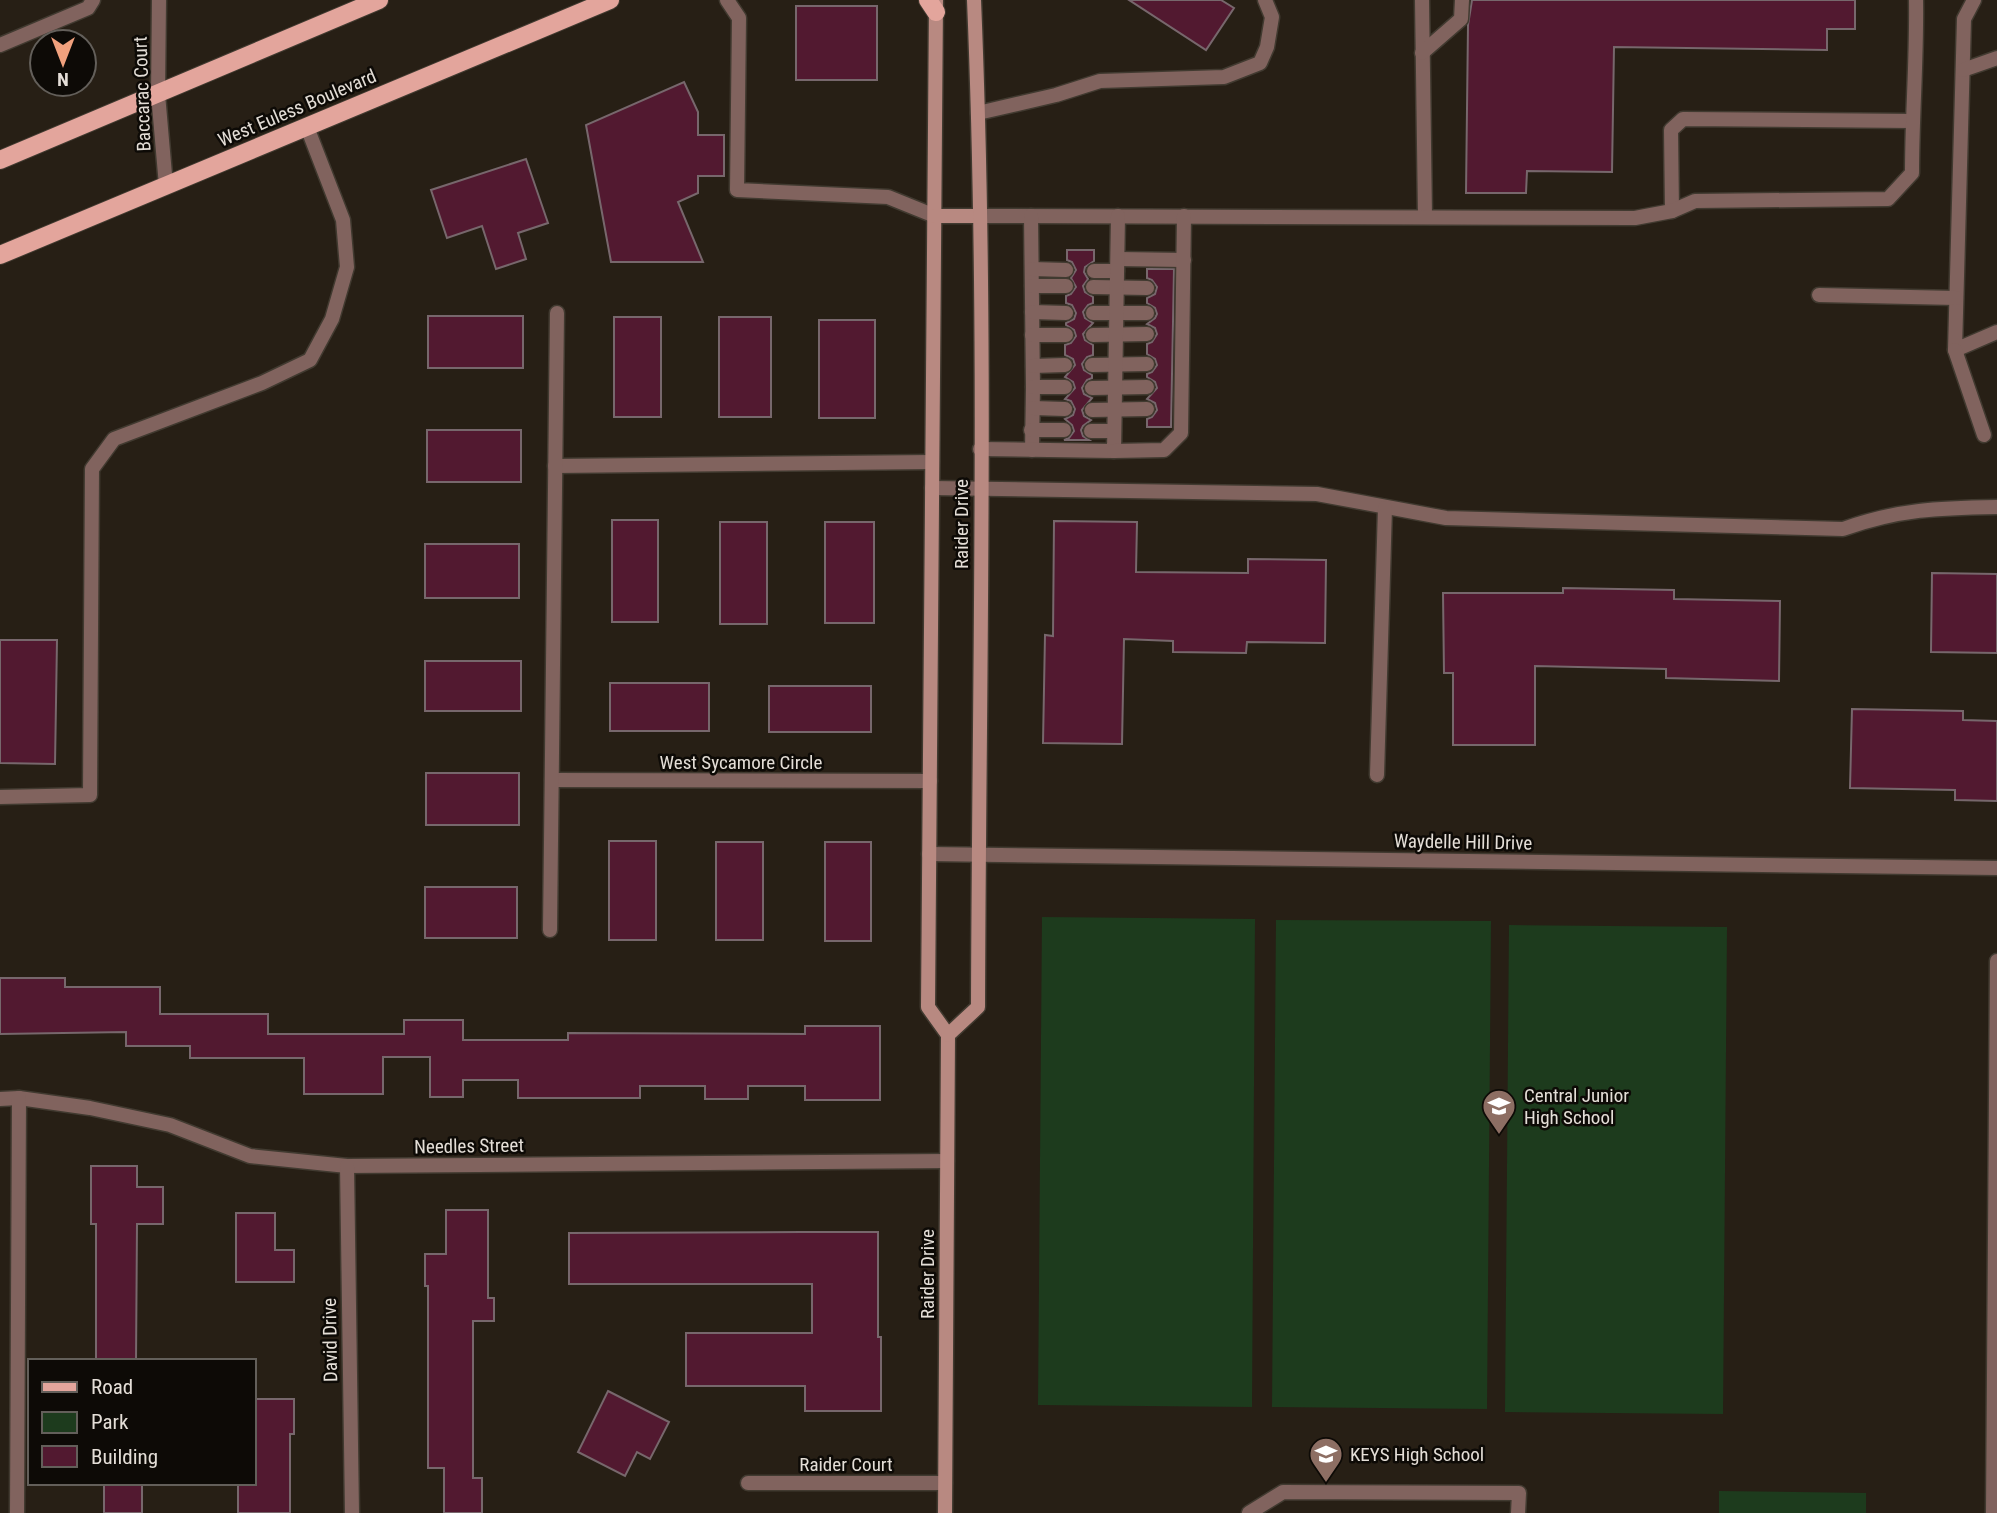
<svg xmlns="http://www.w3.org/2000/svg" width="1997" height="1513" font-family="'Roboto Condensed',sans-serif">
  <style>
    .green { fill: #1d3b1d }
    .building { fill: #521930; stroke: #77676c; stroke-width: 2 }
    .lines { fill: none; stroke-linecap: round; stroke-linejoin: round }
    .service-casing { stroke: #413a30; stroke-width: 17 }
    .minor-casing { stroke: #413a30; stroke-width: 17 }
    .secondary-casing { stroke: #413a30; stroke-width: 17 }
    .primary-casing { stroke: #413a30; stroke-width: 20 }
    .service { stroke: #81635e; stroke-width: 14 }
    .minor { stroke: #81635e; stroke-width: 14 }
    .secondary { stroke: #b88981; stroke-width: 14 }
    .primary { stroke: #e3a59c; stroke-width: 18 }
    .labels { text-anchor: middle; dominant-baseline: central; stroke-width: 5; stroke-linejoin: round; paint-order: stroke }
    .street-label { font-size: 19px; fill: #e4ded7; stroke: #0d0a06 }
    .poi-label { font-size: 19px; fill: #e4ded7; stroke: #0d0a06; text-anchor: start }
  </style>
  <rect width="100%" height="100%" fill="#271f15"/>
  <!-- green -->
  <g class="green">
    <polygon points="1042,917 1255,919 1252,1407 1038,1405"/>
    <polygon points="1276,920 1491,921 1487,1409 1272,1407"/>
    <polygon points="1509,925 1727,927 1723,1414 1505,1412"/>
    <polygon points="1719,1491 1866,1493 1866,1513 1719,1513"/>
  </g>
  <!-- building -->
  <g class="building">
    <polygon points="1129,0 1221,0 1234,8 1206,50"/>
    <polygon points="1472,0 1855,0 1855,29 1827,29 1827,50 1614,47 1612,172 1527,171 1526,193 1466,193 1468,25"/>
    <rect x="796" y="6" width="81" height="74"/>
    <polygon points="684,82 698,112 698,135 724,135 724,176 698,176 698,193 678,202 703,262 611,262 586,125"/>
    <polygon points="526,159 548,223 518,233 526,259 496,269 482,226 447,238 431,190"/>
    <polygon points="1067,250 1094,250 1094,261 1085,267 1084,272 1088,279 1083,286 1085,292 1093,297 1093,303 1088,305 1083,312 1085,318 1093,323 1083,334 1085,340 1093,345 1093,355 1087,357 1082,364 1084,370 1092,375 1092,378 1087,380 1082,388 1084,394 1092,398 1082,410 1084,416 1091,420 1083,426 1081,430 1083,436 1089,440 1064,440 1069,438 1074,431 1072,425 1065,419 1073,415 1075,409 1071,401 1065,399 1075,388 1073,382 1065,377 1075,365 1073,359 1065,355 1065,345 1071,343 1076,336 1074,330 1066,325 1066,323 1074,319 1076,313 1072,305 1066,303 1066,296 1071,294 1076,287 1071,278 1076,270 1072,262 1067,260"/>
    <polygon points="1147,269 1174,269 1171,427 1147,427 1147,419 1152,417 1157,410 1155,403 1147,399 1157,388 1155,382 1147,377 1147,374 1152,372 1157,365 1155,359 1147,354 1147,344 1152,342 1157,334 1155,328 1147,324 1155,318 1157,314 1155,308 1147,303 1147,298 1155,294 1157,287 1152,280 1147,278"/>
    <rect x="428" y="316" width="95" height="52"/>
    <rect x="614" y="317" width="47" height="100"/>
    <rect x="719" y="317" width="52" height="100"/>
    <rect x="819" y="320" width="56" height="98"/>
    <rect x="427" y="430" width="94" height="52"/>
    <rect x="612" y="520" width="46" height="102"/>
    <polygon points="1054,521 1137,522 1136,572 1248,573 1248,559 1326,560 1325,643 1247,642 1246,653 1173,652 1173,641 1124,639 1122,744 1043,743 1045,635 1053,636"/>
    <rect x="720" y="522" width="47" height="102"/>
    <rect x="825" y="522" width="49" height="101"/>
    <rect x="425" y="544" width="94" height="54"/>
    <polygon points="1932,573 1997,574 1997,653 1931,652"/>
    <polygon points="1563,588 1674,590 1674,599 1780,601 1779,681 1666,678 1666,669 1535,666 1535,745 1453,745 1453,673 1444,673 1443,593 1563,593"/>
    <polygon points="0,640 57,640 55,764 0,763"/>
    <rect x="425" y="661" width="96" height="50"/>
    <rect x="610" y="683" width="99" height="48"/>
    <rect x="769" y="686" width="102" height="46"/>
    <polygon points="1852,709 1963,711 1963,720 1997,721 1997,801 1955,800 1955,790 1850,788"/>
    <rect x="426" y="773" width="93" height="52"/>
    <rect x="609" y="841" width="47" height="99"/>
    <rect x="716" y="842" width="47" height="98"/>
    <rect x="825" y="842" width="46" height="99"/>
    <rect x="425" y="887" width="92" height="51"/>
    <polygon points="0,978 65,978 65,987 160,987 160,1014 268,1014 268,1034 404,1034 404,1020 463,1020 463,1040 568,1040 568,1033 805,1034 805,1026 880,1026 880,1100 805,1100 805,1086 748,1086 748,1099 705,1099 705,1086 640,1086 640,1098 518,1098 518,1080 463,1080 463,1097 430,1097 430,1057 383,1057 383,1094 304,1094 304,1058 190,1058 190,1046 126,1046 126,1032 0,1034"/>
    <polygon points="91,1166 137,1166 137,1187 163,1187 163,1224 137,1224 136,1361 96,1361 96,1224 91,1224"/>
    <polygon points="446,1210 488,1210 488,1298 494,1298 494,1321 473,1321 473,1478 482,1478 482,1513 444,1513 444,1468 428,1468 428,1286 425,1286 425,1254 446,1254"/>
    <polygon points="236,1213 275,1213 275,1250 294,1250 294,1282 236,1282"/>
    <polygon points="802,1232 878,1232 878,1337 881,1337 881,1411 805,1411 805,1386 686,1386 686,1333 812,1333 812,1284 569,1284 569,1233"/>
    <polygon points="608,1391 669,1422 650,1459 637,1452 625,1476 578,1452"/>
    <polygon points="254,1399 294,1399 294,1434 290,1434 290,1513 238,1513 238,1483 254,1483"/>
    <rect x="104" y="1483" width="38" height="30"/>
  </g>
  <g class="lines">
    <defs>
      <g id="service">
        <polyline points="727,0 739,18 737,190 888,197 935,216"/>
        <polyline points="1422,0 1425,216"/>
        <polyline points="1974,0 1964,19 1955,350 1997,332"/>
        <polyline points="0,45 88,8 93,0"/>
        <polyline points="1422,53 1461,19 1462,0"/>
        <polyline points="1963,70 1997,58"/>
        <polyline points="978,113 1056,95 1100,81 1224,77 1260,63 1267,47 1272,17 1265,0"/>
        <polyline points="1672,211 1671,130 1683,119 1912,121"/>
        <path d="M 979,216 L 1635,218 L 1672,211 L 1695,201 L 1888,199 L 1912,173 C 1912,115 1917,58 1916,0"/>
        <polyline points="1031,216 1033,387 1032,450"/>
        <polyline points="1118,259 1184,260"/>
        <polyline points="1032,269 1066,270"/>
        <polyline points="1094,271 1117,271"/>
        <polyline points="1032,286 1066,286"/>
        <polyline points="1093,287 1147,288"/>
        <polyline points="1819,295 1956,298"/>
        <polyline points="1032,312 1066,313"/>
        <polyline points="1093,313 1147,313"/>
        <polyline points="1032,335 1066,335"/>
        <polyline points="1093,335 1147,334"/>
        <polyline points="1955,350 1984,435"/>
        <polyline points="1092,365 1147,364"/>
        <polyline points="1033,366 1065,365"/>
        <polyline points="1033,387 1065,387"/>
        <polyline points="1092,388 1147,387"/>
        <polyline points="1033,408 1065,409"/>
        <polyline points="1092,410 1147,409"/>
        <polyline points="1031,430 1064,430"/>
        <polyline points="1091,431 1114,431"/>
        <polyline points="980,449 1114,451 1118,216"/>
        <polyline points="1114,451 1164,450 1181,433 1184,216"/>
        <polyline points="555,466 932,462"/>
        <path d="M 932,488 L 1317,494 L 1446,518 L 1843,529 C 1899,509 1939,508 1997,507"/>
        <polyline points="1377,775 1385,508"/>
        <polyline points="552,780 930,781"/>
        <polyline points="0,797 90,795 92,469 114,439 262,383 310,360 332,319 347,267 343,220 307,127"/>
        <polyline points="550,930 557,313"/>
        <polyline points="1249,1513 1283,1492 1519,1493 1518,1513"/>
        <polyline points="1993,1513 1997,961"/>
      </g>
      <g id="minor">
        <polyline points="159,0 158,94 166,186"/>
        <polyline points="929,854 1997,868"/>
        <polyline points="0,1099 19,1098 90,1108 170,1125 250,1156 347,1166 947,1161"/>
        <polyline points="347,1166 352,1513"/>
        <polyline points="748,1483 945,1483"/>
        <polyline points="17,1513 19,1098"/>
      </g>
      <g id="secondary">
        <polyline points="936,1 928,1007 948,1035 945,1513"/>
        <polyline points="935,216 979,216"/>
        <path d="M 948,1035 L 978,1007 C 979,671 988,335 974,0"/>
      </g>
      <g id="primary">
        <polyline points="928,0 936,12"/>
        <polyline points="0,160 379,0"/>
        <polyline points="0,255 610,0"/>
      </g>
    </defs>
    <!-- service casing -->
    <use href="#service" class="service-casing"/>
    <!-- minor casing -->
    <use href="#minor" class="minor-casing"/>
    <!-- secondary casing -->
    <use href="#secondary" class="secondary-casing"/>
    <!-- primary casing -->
    <use href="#primary" class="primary-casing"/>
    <!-- service -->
    <use href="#service" class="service"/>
    <!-- minor -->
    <use href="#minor" class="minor"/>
    <!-- secondary -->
    <use href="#secondary" class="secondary"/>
    <!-- primary -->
    <use href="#primary" class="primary"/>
  </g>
  <!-- icons -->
  <defs>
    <symbol id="school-pin" viewBox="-11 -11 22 30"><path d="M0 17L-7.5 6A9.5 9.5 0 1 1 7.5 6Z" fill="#8d6e63" stroke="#0d0a06"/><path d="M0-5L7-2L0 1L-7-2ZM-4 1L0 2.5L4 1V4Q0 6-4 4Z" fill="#fff"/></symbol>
  </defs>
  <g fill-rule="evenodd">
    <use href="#school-pin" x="1480" y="1087" width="38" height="52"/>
    <use href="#school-pin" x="1307" y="1435" width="38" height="52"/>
  </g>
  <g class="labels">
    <!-- street labels -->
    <g class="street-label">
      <text transform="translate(142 94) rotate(-92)">Baccarac Court</text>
      <text transform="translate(297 108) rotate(-23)">West Euless Boulevard</text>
      <text transform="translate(961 524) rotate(-90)">Raider Drive</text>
      <text x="741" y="762">West Sycamore Circle</text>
      <text transform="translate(1463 842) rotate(1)">Waydelle Hill Drive</text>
      <text transform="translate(469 1146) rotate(-1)">Needles Street</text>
      <text transform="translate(927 1274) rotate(-90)">Raider Drive</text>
      <text transform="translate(330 1340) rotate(-91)">David Drive</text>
      <text x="846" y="1464">Raider Court</text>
    </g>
    <!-- poi labels -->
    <g class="poi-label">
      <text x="1524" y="1095">Central Junior<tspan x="1524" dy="22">High School</tspan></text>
      <text x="1350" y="1454">KEYS High School</text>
    </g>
  </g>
  <!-- legend -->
  <rect x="28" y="1359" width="228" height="126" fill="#0d0a06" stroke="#635f5a" stroke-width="2"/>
  <rect x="42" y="1382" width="35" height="10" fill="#e3a59c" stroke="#635f5a" stroke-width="2"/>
  <text x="91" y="1394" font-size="21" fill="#e4ded7">Road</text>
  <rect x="42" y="1412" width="35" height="21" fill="#1d3b1d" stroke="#635f5a" stroke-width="2"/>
  <text x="91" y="1429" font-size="21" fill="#e4ded7">Park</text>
  <rect x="42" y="1446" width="35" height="21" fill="#521930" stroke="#635f5a" stroke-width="2"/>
  <text x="91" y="1464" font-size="21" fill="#e4ded7">Building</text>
  <!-- north arrow -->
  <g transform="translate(63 63) rotate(180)"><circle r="33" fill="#0d0a06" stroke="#635f5a" stroke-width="2"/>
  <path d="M0-5L12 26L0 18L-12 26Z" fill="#f1a17d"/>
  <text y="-10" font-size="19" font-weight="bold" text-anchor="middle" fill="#e4ded7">N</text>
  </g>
</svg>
